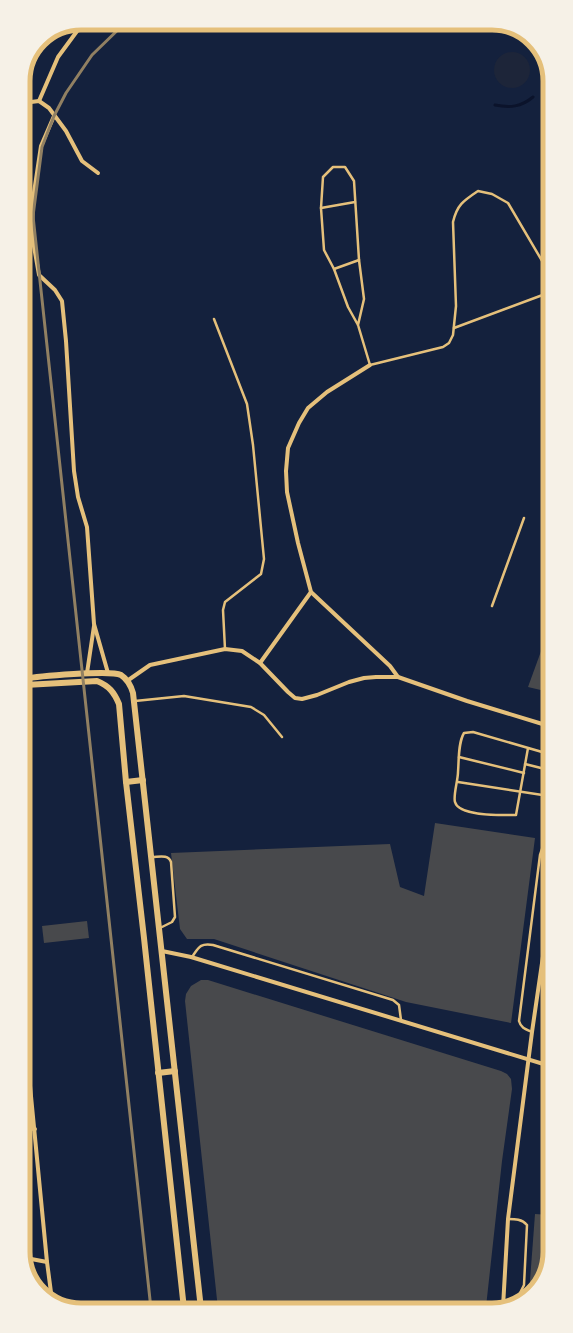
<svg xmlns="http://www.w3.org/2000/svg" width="573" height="1333" font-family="Karla,sans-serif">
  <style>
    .green { fill: #1d2539 }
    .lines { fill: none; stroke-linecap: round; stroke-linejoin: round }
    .stream { stroke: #0b132b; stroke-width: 3 }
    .building { fill: #48494c }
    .service { stroke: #e5c07b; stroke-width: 2.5 }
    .minor { stroke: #e5c07b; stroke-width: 4 }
    .tertiary { stroke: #e5c07b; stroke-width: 6 }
    .rail { stroke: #918062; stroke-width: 3 }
    .rim { fill: none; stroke: #e5c07b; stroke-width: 5 }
  </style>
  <rect width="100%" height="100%" fill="#14213d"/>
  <!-- green -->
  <circle class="green" cx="512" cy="70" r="18"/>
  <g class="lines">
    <!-- stream -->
    <g class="stream">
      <polyline points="543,89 547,86"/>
      <path d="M 495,105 C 510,108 521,107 533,97"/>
    </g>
  </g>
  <!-- building -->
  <g class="building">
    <polygon points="548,632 549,692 528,687"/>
    <polygon points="435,823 535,838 511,1023 406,1002 214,939 187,939 180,929 171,853 390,844 400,887 424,896"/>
    <polygon points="87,921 89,938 44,943 42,926"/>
    <polygon points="201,980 208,980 501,1071 507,1074 511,1079 512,1089 502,1161 486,1307 218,1309 185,1001 186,994 191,986"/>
    <polygon points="548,1024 549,1024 549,1053 545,1052"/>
    <polygon points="535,1214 550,1215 550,1252 538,1287 529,1294"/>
  </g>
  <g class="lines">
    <!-- service -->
    <g class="service">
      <polyline points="321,208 355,202"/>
      <polyline points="334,269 359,260"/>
      <polyline points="214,319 247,404 253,445 264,559 261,574 225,602 223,610 225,649"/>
      <path d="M 358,325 L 364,299 L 359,260 L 354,181 L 345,167 L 333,167 L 323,177 L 321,208 L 324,250 L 334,269 L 348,307 L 358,325 L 370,365 L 443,347 L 449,343 L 453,335 L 456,306 L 453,222 C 457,205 463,201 478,191 L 492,194 L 508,203 L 548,271"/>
      <polyline points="454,328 548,293"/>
      <polyline points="492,606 524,518"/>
      <polyline points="135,701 184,696 251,707 264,715 282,737"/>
      <path d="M 528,748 L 516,815 C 504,815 459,817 455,802 C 453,796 458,780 458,772 C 459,760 458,743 464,733 L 473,732 L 549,754"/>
      <polyline points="459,757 524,773"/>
      <polyline points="525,764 549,770"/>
      <polyline points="458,782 549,796"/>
      <polyline points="543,822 549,808"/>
      <path d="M 152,857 C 159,857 168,854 171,862 L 175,917 L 172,922 L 160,928"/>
      <path d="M 192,957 C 199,947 200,943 213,945 L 393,1000 L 399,1005 L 401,1020"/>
      <path d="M 532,1032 C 525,1029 521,1028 519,1021 L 540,855 L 542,849 L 549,847"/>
      <path d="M 504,1303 L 519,1295 L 524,1285 L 527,1225 C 522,1219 515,1219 508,1219"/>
    </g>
    <!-- minor -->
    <g class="minor">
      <polyline points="39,101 58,57 83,23"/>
      <polyline points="23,103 39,101 49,108 66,131 82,161 98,173"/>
      <polyline points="54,116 41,146 33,199 32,235 39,275 55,290 62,301 66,341 74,471 78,497 87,527 94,624 108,673"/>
      <polyline points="370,365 327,392 308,408 299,423 288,448 286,471 287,492 298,543 311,592 390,666 398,677 467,701 549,726"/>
      <polyline points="260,663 311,592"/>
      <polyline points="87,673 94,626"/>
      <polyline points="127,681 150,665 225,649 242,651 260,663 288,692 295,698 302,699 317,695 349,682 364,678 376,677 398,677"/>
      <polyline points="162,951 191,957 550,1066"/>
      <polyline points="25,1034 47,1262 52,1300"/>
      <polyline points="26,1128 35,1129"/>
      <polyline points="26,1258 47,1262"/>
      <polyline points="503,1307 508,1219 532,1032 549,915"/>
    </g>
    <!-- tertiary -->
    <g class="tertiary">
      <path d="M 25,679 C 37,676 111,670 121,675 C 127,679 131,686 133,693 L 201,1309"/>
      <path d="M 25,685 L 97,681 C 109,686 114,692 119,704 L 126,782 L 144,938 L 184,1309"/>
      <polyline points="126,782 143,780"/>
      <polyline points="158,1073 175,1071"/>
    </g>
    <!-- rail -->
    <polyline class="rail" points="125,23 92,55 66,93 54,116 42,147 33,216 151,1309"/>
  </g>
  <!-- crop -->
  <path d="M0 0H573V1333H0ZM81 30H492A51 51 0 0 1 543 81V1252A51 51 0 0 1 492 1303H81A51 51 0 0 1 30 1252V81A51 51 0 0 1 81 30Z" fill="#f6f1e7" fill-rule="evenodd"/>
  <path class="rim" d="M81 30H492A51 51 0 0 1 543 81V1252A51 51 0 0 1 492 1303H81A51 51 0 0 1 30 1252V81A51 51 0 0 1 81 30Z"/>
</svg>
